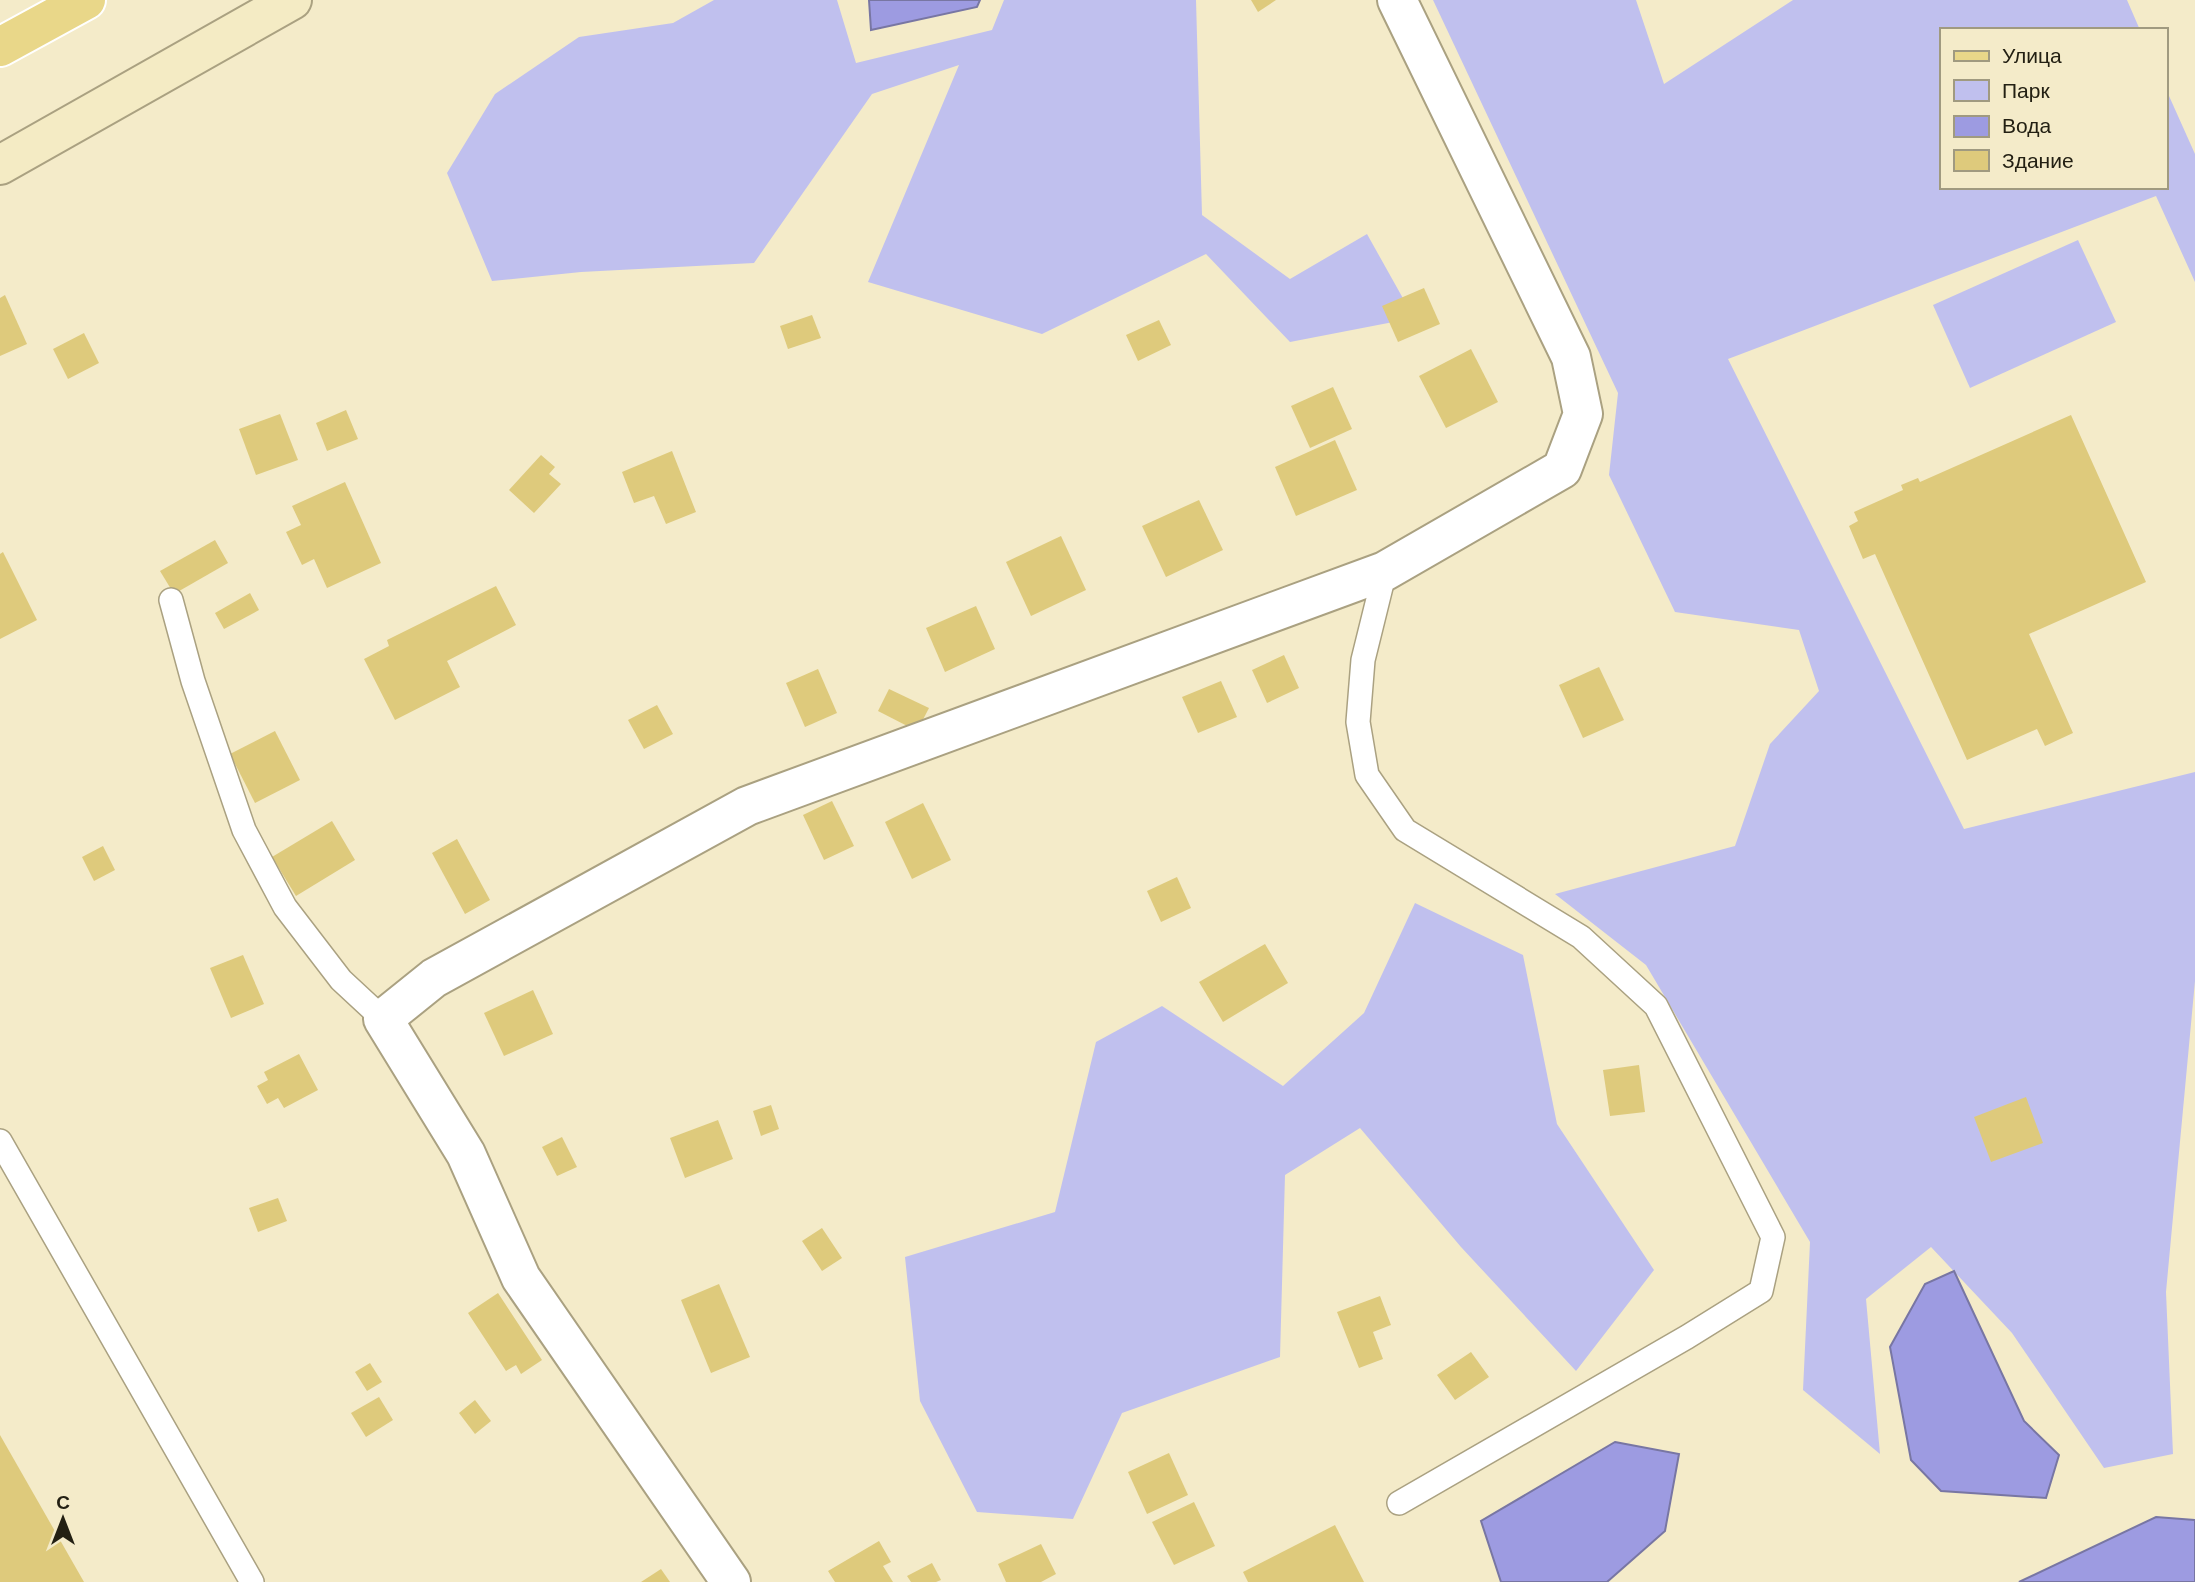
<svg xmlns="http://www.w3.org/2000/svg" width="2195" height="1582" font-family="Barlow,sans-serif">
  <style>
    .green { fill: #c0c0ee }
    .water { fill: #9d9be1; stroke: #7876a3; stroke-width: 2 }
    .building { fill: #deca7c }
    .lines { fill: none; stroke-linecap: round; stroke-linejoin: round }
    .lane-casing { stroke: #aaa181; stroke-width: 26 }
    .street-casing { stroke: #aaa181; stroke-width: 42 }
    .secondary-casing { stroke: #aaa181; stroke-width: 42 }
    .primary-casing { stroke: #fff; stroke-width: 42 }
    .lane { stroke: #fff; stroke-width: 23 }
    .street { stroke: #fff; stroke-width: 38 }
    .secondary { stroke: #f4ebc4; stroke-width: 38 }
    .primary { stroke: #e9d789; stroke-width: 38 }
  </style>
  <rect width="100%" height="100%" fill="#f4ebc9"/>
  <!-- green -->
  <g class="green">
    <polygon points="714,0 837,0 856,63 992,30 1004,0 1196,0 1202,215 1290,279 1367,234 1414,318 1290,342 1206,254 1042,334 868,282 959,65 872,94 754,263 581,272 492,281 447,173 495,94 579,37 673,23"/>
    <polygon points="1433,0 1636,0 1664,84 1793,0 2127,0 2140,30 1941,30 1941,187 2165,187 2165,87 2195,154 2195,282 2156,196 1728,359 1964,829 2195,772 2195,981 2166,1292 2173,1454 2104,1468 2012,1333 1931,1247 1866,1299 1880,1454 1803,1390 1810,1242 1646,965 1555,894 1735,846 1770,744 1819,691 1799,630 1675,612 1609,475 1618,393"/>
    <polygon points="2078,240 2116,322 1970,388 1933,305"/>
    <polygon points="1415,903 1523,955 1557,1124 1654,1270 1576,1371 1461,1247 1360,1128 1285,1175 1280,1357 1122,1413 1073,1519 977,1512 920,1401 905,1257 1055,1212 1096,1042 1162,1006 1283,1086 1364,1013"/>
  </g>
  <!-- water -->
  <g class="water">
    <polygon points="869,0 980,0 977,7 871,30"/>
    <polygon points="1954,1271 2024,1421 2059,1455 2046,1498 1941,1491 1911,1460 1890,1347 1925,1284"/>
    <polygon points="1615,1442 1679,1454 1665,1531 1607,1582 1501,1582 1481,1521"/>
    <polygon points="2156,1517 2195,1520 2195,1582 2019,1582"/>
  </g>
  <!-- building -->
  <g class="building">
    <polygon points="1251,0 1276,0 1258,12"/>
    <polygon points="1424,288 1440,324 1398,342 1382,306"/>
    <polygon points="5,295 27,344 0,356 0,298"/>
    <polygon points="812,315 821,338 788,349 780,326"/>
    <polygon points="1159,320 1171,345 1138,361 1126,335"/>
    <polygon points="84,333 99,363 68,379 53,349"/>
    <polygon points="1471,349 1498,402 1446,428 1419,376"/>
    <polygon points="1333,387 1352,429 1310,448 1291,406"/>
    <polygon points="346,410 358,439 327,451 316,423"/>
    <polygon points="280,414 298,460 256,475 239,429"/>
    <polygon points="2071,415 2146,582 2029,634 2073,733 2045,746 2037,729 1967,760 1875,554 1863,559 1849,526 1858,521 1854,512 1903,490 1901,485 1918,478 1920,482"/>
    <polygon points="1335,440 1357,490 1296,516 1275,467"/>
    <polygon points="672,451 696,512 666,524 654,496 634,503 622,472"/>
    <polygon points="541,455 555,467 549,474 561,484 534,513 509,490"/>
    <polygon points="345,482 381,563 327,588 314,559 302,565 286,532 301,525 292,506"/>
    <polygon points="1199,500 1223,550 1166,577 1142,526"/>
    <polygon points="1061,536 1086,590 1031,616 1006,562"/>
    <polygon points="215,540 228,563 174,594 160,571"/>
    <polygon points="3,552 37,620 0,639 0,554"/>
    <polygon points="496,586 516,625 447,661 460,687 395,720 364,659 389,646 387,640"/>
    <polygon points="250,593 259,610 224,629 215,613"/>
    <polygon points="976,606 995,649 945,672 926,628"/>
    <polygon points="1284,655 1299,688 1267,703 1252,670"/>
    <polygon points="1599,667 1624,720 1583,738 1559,685"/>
    <polygon points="818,669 837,713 805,727 786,683"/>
    <polygon points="1221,681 1237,717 1198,733 1182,697"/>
    <polygon points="889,689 929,708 917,731 878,711"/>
    <polygon points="657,705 673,734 644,749 628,720"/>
    <polygon points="275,731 300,780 255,803 230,754"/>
    <polygon points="832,801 854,846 824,860 803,815"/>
    <polygon points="923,803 951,860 912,879 885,822"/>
    <polygon points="332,821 355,860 296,896 272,857"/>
    <polygon points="457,839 490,900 465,914 432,853"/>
    <polygon points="103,846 115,870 94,881 82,857"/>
    <polygon points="1177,877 1191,908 1161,922 1147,891"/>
    <polygon points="1265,944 1288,983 1223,1022 1199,982"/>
    <polygon points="243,955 264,1004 231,1018 210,968"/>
    <polygon points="533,990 553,1034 504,1056 484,1013"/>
    <polygon points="299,1054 318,1090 284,1108 278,1098 267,1104 257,1086 268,1080 264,1072"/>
    <polygon points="1639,1065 1645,1112 1610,1116 1603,1070"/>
    <polygon points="2026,1097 2043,1143 1991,1162 1974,1117"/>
    <polygon points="771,1105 779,1129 761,1136 753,1111"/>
    <polygon points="718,1120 733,1159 685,1178 670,1138"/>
    <polygon points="562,1137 577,1167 557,1176 542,1147"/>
    <polygon points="278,1198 287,1221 258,1232 249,1208"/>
    <polygon points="822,1228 842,1258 822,1271 802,1241"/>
    <polygon points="719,1284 750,1357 711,1373 681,1300"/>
    <polygon points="498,1293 542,1360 521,1374 516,1365 506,1371 468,1313"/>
    <polygon points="1380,1296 1391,1325 1373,1332 1383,1359 1359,1368 1337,1312"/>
    <polygon points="1471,1352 1489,1377 1455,1400 1437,1375"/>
    <polygon points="370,1363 382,1382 367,1391 355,1372"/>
    <polygon points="379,1397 393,1420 366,1437 351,1413"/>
    <polygon points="475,1400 491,1421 475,1434 459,1413"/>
    <polygon points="0,1435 84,1582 0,1582"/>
    <polygon points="1169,1453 1188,1495 1147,1514 1128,1472"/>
    <polygon points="1194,1502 1215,1546 1174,1565 1152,1522"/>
    <polygon points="1335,1525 1364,1582 1248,1582 1243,1572"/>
    <polygon points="879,1541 891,1562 883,1566 893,1582 835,1582 828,1571"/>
    <polygon points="1041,1544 1056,1574 1041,1582 1006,1582 998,1564"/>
    <polygon points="932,1563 941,1580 936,1582 911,1582 907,1576"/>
    <polygon points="661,1569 670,1582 641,1582"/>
  </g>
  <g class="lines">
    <defs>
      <g id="lane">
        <polyline points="1385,571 1363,660 1358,722 1367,775 1405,830 1581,937 1656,1006 1773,1237 1761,1291 1687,1337 1399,1503"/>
        <polyline points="171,600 193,681 244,830 285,907 341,980 383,1019"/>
        <polyline points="0,1141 252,1582"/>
      </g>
      <polyline id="street" points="731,1582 521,1278 466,1154 383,1019 434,978 747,806 1385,571 1562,469 1583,414 1571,357 1397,0"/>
      <polyline id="secondary" points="0,165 292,0"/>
      <polyline id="primary" points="0,47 86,0"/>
    </defs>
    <!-- lane casing -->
    <use href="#lane" class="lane-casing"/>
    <!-- street casing -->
    <use href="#street" class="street-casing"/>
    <!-- secondary casing -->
    <use href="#secondary" class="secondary-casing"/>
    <!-- primary casing -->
    <use href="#primary" class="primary-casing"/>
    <!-- lane -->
    <use href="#lane" class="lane"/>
    <!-- street -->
    <use href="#street" class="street"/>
    <!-- secondary -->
    <use href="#secondary" class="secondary"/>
    <!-- primary -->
    <use href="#primary" class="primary"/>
  </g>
  <!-- legend -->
  <rect x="1940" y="28" width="228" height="161" fill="#f4ebc9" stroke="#a09a80" stroke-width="2"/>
  <rect x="1954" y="51" width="35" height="10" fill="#e9d789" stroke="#a09a80" stroke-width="2"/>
  <text x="2002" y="63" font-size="21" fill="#232013">Улица</text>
  <rect x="1954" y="80" width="35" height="21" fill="#c0c0ee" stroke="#a09a80" stroke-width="2"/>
  <text x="2002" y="98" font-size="21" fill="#232013">Парк</text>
  <rect x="1954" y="116" width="35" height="21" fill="#9d9be1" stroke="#a09a80" stroke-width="2"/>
  <text x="2002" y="133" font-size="21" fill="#232013">Вода</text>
  <rect x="1954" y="150" width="35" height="21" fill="#deca7c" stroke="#a09a80" stroke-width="2"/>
  <text x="2002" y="168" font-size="21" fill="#232013">Здание</text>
  <!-- north arrow -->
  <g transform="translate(63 1519)" stroke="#f4ebc9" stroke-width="5" paint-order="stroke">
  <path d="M0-5L12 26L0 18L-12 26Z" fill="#232013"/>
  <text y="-10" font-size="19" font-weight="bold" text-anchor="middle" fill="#232013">С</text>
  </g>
</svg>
